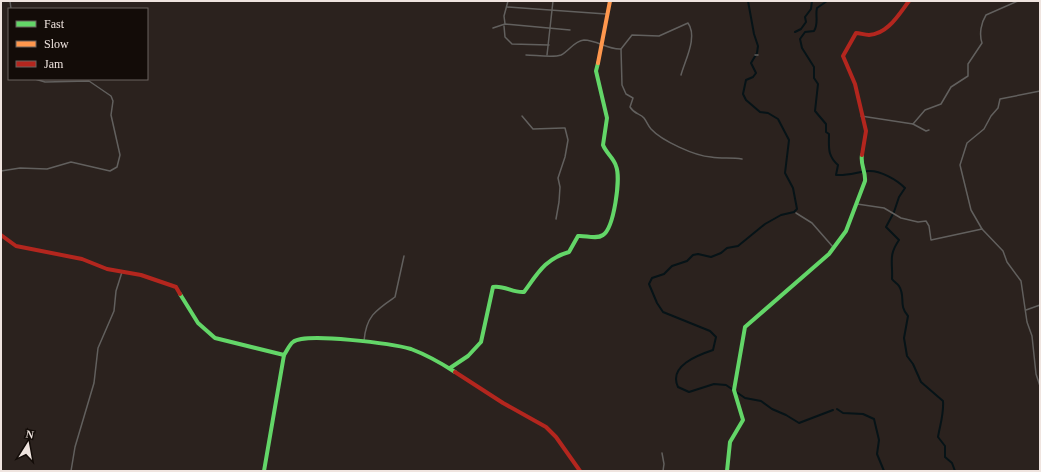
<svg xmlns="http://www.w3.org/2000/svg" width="1041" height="472" font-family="Georgia,serif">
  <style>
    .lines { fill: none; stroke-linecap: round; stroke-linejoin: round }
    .canal { stroke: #061317; stroke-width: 2 }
    .street { stroke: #62605e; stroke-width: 1.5 }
    .fast { stroke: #63d668; stroke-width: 4 }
    .slow { stroke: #ff974d; stroke-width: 4 }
    .jam { stroke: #b3261e; stroke-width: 4 }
  </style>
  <rect width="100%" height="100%" fill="#2b221e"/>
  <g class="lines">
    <!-- canal -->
    <g class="canal">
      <path d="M 748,1 L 754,34 L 758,46 L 757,53 L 751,63 L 756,73 L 753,77 L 746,80 L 743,94 L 746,100 L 760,112 L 768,113 L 778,119 L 789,140 L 785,173 L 793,188 L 797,209 L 794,212 L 781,215 L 765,224 L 738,246 L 727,248 L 721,253 L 711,257 L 698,254 L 693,255 L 687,261 L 672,266 L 664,274 L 652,278 L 649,284 L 657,303 L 663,312 L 710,331 L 716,337 L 713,350 C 698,355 668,366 678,387 L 689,392 L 714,384 L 726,385 L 745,398 L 761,401 L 772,409 L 786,415 L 799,423 L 833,410"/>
      <path d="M 827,1 L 817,8 C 815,16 819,23 814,31 L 805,32 L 800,39 L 802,48 L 814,67 L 814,78 L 818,84 L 815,111 L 826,124 L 826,132 L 829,134 C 829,147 827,155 838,165 L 836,175 C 848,176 857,172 868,171 C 880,170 897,180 905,188 L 899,197 L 894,212 L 886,227 L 899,240 C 888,256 893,262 892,279 C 894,282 897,283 899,286 C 906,297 898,305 908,316 L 904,338 L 907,356 L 913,364 L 921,382 L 943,401 C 944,414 940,425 938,437 L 945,446 L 945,457 L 952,463 L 955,471"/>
      <polyline points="795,32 801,29 806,22 805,17 811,9 812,1"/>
      <polyline points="837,409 843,413 863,414 874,419 879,440 877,454 884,471"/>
    </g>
    <!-- street -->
    <g class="street">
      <polyline points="10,1 11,9"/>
      <polyline points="507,7 606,14"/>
      <polyline points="505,24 504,16 508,1"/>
      <polyline points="504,26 505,37 512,44 549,45"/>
      <polyline points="493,28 505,24 570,30"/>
      <path d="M 621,49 L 622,85 L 626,94 L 633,98 L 630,107 C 635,115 640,113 644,118 C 647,122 648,126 651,129 C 662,141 695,156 711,157 C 722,159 731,157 742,159"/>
      <path d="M 526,55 C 535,55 553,58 561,55 C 569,51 574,41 584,40 C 597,40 608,50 621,49 L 632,35 L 659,36 L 688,23 C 698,37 685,60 681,75"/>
      <polyline points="547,55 553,1"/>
      <polyline points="755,55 758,55"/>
      <polyline points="522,116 533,129 563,128 565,128 568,140 565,157 558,178 560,187 559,202 556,219"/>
      <path d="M 861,116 L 913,124 L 925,110 L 941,104 L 951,87 L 968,76 L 968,64 L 982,43 C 979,34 981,23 986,15 L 1018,1"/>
      <polyline points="913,124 926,131 929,130"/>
      <polyline points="1,171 20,168 47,169 71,162 110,171 117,167 120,155 111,115 113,101 111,96 89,81 45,82 35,79"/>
      <polyline points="857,204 884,208 901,218 918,222 926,221 929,226 931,240 982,229 971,210 960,165 967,143 984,129 991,116 998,108 1000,99 1040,91"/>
      <polyline points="796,213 812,223 833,247"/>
      <polyline points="982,229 1003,251 1007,262 1021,281 1027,322 1032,336 1036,374 1040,386"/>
      <polyline points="1026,310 1040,305"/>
      <path d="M 364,341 C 366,316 376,310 395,297 L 404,256"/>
      <polyline points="662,453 664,464 663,471"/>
      <polyline points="71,471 75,447 94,383 98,348 114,311 116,291 122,272"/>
    </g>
    <!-- fast -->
    <g class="fast">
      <polyline points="180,294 198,323 215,338 284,355"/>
      <path d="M 450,368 L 468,356 L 481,342 L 493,287 C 504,285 513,293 524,292 C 538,273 545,259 569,252 L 578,236 C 585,235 596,240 603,235 C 614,228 621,178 616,166 C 614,158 606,153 603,145 L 607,118 L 596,71 L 598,63"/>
      <path d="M 264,471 L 284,355 C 287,351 289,345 293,342 C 305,332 394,344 411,349 C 427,355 441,363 455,372"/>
      <path d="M 727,471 L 730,442 L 743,420 L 734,390 L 745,327 L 829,254 L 846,231 L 865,181 C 866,172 860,164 862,155"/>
    </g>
    <!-- slow -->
    <polyline class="slow" points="598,63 610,1"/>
    <!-- jam -->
    <g class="jam">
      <path d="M 862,155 L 866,131 L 855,84 L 843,56 L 856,33 C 860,33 864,35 869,35 C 888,34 899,14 909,1"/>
      <polyline points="1,235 16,246 82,259 107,269 141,275 176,287 180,294"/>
      <polyline points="455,372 503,403 546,427 556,437 580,471"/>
    </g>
  </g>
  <!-- border -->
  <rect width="1041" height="472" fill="none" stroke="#efe4df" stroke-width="4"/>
  <!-- legend -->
  <rect x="8" y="8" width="140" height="72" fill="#130c08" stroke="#6b625e"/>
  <rect x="16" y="21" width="20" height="6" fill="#63d668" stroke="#6b625e"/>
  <text x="44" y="28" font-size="12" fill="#efe4df">Fast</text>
  <rect x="16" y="41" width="20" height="6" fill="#ff974d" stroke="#6b625e"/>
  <text x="44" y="48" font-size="12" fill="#efe4df">Slow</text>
  <rect x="16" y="61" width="20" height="6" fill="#b3261e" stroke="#6b625e"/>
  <text x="44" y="68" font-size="12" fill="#efe4df">Jam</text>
  <!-- north arrow -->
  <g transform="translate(28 444) rotate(11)" stroke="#130c08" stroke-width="3" paint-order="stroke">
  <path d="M0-3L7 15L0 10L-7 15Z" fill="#efe4df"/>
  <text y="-6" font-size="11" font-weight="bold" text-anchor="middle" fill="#efe4df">N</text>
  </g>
</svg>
